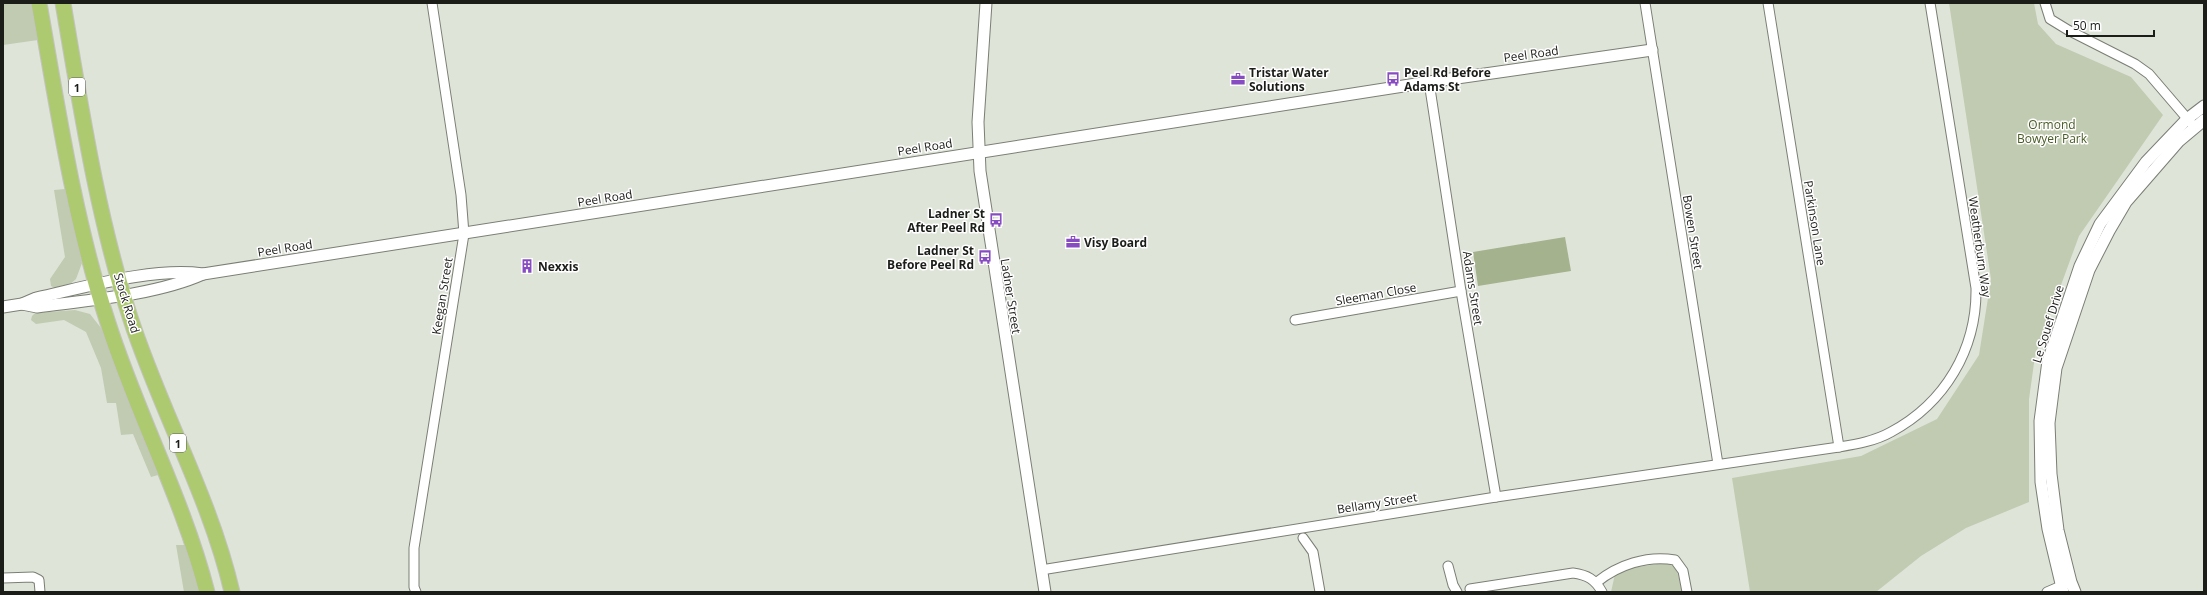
<svg xmlns="http://www.w3.org/2000/svg" width="2207" height="595" font-family="'Open Sans',sans-serif">
  <style>
    .green { fill: #c1cbb1 }
    .water { fill: #a4b28e }
    .lines { fill: none; stroke-linecap: round; stroke-linejoin: round }
    .minor-casing { stroke: #7a7e74; stroke-width: 11 }
    .tertiary-casing { stroke: #7a7e74; stroke-width: 13 }
    .trunk-casing { stroke: #c4c4c3; stroke-width: 17 }
    .minor { stroke: #fff; stroke-width: 9 }
    .tertiary { stroke: #fff; stroke-width: 11 }
    .trunk { stroke: #aeca70; stroke-width: 15 }
    .labels { text-anchor: middle; dominant-baseline: central; stroke-width: 3; stroke-linejoin: round; paint-order: stroke }
    .shield { fill: #fff; stroke: #5f615e; stroke-width: 1 }
    .shield-label { font-size: 11px; font-weight: bold; fill: #1b1d19 }
    .street-label { font-size: 12px; fill: #1b1d19; stroke: #fff }
    .poi-label { font-size: 12px; font-weight: bold; fill: #1b1d19; stroke: #fff; text-anchor: start }
    .park-label { font-size: 12px; fill: #495b25; stroke: #fff }
  </style>
  <rect width="100%" height="100%" fill="#dfe4d9"/>
  <!-- green -->
  <g class="green">
    <polygon points="3,3 32,3 38,40 3,45"/>
    <polygon points="1949,3 2034,3 2038,24 2056,44 2131,77 2163,115 2079,236 2035,356 2029,399 2029,502 1966,528 1921,556 1876,592 1750,592 1732,478 1861,456 1937,419 1979,355 1991,279"/>
    <polygon points="65,189 82,263 76,279 69,285 57,289 51,286 50,279 65,257 54,190"/>
    <polygon points="75,310 90,314 101,328 158,475 151,477 133,434 121,435 116,403 107,403 101,368 86,332 64,320 36,324 31,320 32,316 35,313"/>
    <polygon points="176,545 185,545 200,592 184,592"/>
    <polygon points="1664,563 1674,566 1678,574 1682,592 1611,592 1615,574 1625,569"/>
  </g>
  <!-- water -->
  <polygon class="water" points="1565,237 1571,271 1478,286 1473,252"/>
  <g class="lines">
    <defs>
      <g id="minor">
        <polyline points="1645,3 1718,464"/>
        <polyline points="1768,3 1839,447"/>
        <polyline points="2045,3 2050,19 2068,30 2135,64 2149,74 2191,123"/>
        <polyline points="1429,82 1461,291 1496,497"/>
        <polyline points="1295,320 1461,291"/>
        <polyline points="1303,538 1313,552 1320,592"/>
        <polyline points="1448,566 1453,585 1457,592"/>
        <path d="M 1041,570 L 1496,497 L 1839,447 C 1857,444 1875,441 1891,432 C 1945,403 1977,349 1976,288 L 1930,3"/>
        <polyline points="3,578 33,577 39,580 40,592"/>
        <path d="M 1597,582 C 1618,565 1647,555 1675,560 L 1683,571 L 1687,592"/>
        <path d="M 1470,589 L 1573,573 C 1587,575 1595,579 1602,592"/>
        <polyline points="416,592 414,587 414,548 464,234 461,195 432,3"/>
        <polyline points="2047,592 2068,583"/>
      </g>
      <g id="tertiary">
        <polyline points="986,3 978,122 980,171 1045,592"/>
        <path d="M 22,304 L 37,307 C 89,300 156,295 203,274"/>
        <path d="M 3,307 L 22,304 L 36,298 C 86,287 153,267 203,274 L 1429,82 L 1652,50"/>
        <polyline points="2063,592 2048,529 2041,482 2040,421 2048,361 2080,266 2100,224 2146,162 2187,119 2204,106"/>
        <polyline points="2075,592 2071,582 2058,530 2051,474 2049,423 2056,368 2089,270 2109,231 2126,202 2179,141 2204,120"/>
      </g>
      <g id="trunk">
        <path d="M 39,3 C 58,110 74,219 108,323 C 137,414 183,499 207,592"/>
        <path d="M 63,3 C 81,108 97,215 130,317 C 160,410 210,497 232,592"/>
      </g>
    </defs>
    <!-- minor casing -->
    <use href="#minor" class="minor-casing"/>
    <!-- tertiary casing -->
    <use href="#tertiary" class="tertiary-casing"/>
    <!-- trunk casing -->
    <use href="#trunk" class="trunk-casing"/>
    <!-- minor -->
    <use href="#minor" class="minor"/>
    <!-- tertiary -->
    <use href="#tertiary" class="tertiary"/>
    <!-- trunk -->
    <use href="#trunk" class="trunk"/>
  </g>
  <!-- icons -->
  <defs>
    <symbol id="office-bare" viewBox="-9 -9 18 18"><path d="M-6-3h4V-5.5h4V-3h4V5H-6ZM-1-4.5V-3h2v-1.5ZM-6 0V1H6V0Z" fill="#884cc2" stroke="#fff" stroke-width="2.5" paint-order="stroke"/></symbol>
    <symbol id="bus-bare" viewBox="-9 -9 18 18"><path d="M-5-6H5V4H4V6H2V4H-2V6H-4V4H-5ZM-3.5-4V0h7V-4ZM-3.5 1.2v1.5H-2V1.2ZM2 1.2v1.5H3.5V1.2Z" fill="#884cc2" stroke="#fff" stroke-width="2.5" paint-order="stroke"/></symbol>
    <symbol id="building-bare" viewBox="-9 -9 18 18"><path d="M-4-6H4V6H1V3H-1V6H-4ZM-2.5-4.3h1.7v1.8h-1.7ZM.8-4.3h1.7v1.8H.8ZM-2.5-1h1.7V.8h-1.7ZM.8-1h1.7V.8H.8Z" fill="#884cc2" stroke="#fff" stroke-width="2.5" paint-order="stroke"/></symbol>
  </defs>
  <g fill-rule="evenodd">
    <use href="#office-bare" x="1228" y="69" width="20" height="20"/>
    <use href="#bus-bare" x="1383" y="69" width="20" height="20"/>
    <use href="#bus-bare" x="986" y="210" width="20" height="20"/>
    <use href="#office-bare" x="1063" y="232" width="20" height="20"/>
    <use href="#bus-bare" x="975" y="247" width="20" height="20"/>
    <use href="#building-bare" x="517" y="256" width="20" height="20"/>
  </g>
  <g class="labels">
    <!-- shield labels -->
    <g class="shield">
      <rect x="69" y="78" width="16" height="18" rx="3"/>
      <rect x="170" y="434" width="16" height="18" rx="3"/>
    </g>
    <g class="shield-label">
      <text x="77" y="87">1</text>
      <text x="178" y="443">1</text>
    </g>
    <!-- street labels -->
    <g class="street-label">
      <text transform="translate(1531 54) rotate(-8)">Peel Road</text>
      <text transform="translate(925 147) rotate(-9)">Peel Road</text>
      <text transform="translate(605 198) rotate(-9)">Peel Road</text>
      <text transform="translate(1815 223) rotate(81)">Parkinson Lane</text>
      <text transform="translate(1693 232) rotate(81)">Bowen Street</text>
      <text transform="translate(1980 247) rotate(82)">Weatherburn Way</text>
      <text transform="translate(285 248) rotate(-9)">Peel Road</text>
      <text transform="translate(1473 288) rotate(81)">Adams Street</text>
      <text transform="translate(1376 294) rotate(-10)">Sleeman Close</text>
      <text transform="translate(442 296) rotate(-81)">Keegan Street</text>
      <text transform="translate(1011 296) rotate(81)">Ladner Street</text>
      <text transform="translate(127 303) rotate(73)">Stock Road</text>
      <text transform="translate(2048 324) rotate(-73)">Le Souef Drive</text>
      <text transform="translate(1377 503) rotate(-9)">Bellamy Street</text>
    </g>
    <!-- poi labels -->
    <g class="poi-label">
      <text x="1249" y="72">Tristar Water<tspan x="1249" dy="14">Solutions</tspan></text>
      <text x="1404" y="72">Peel Rd Before<tspan x="1404" dy="14">Adams St</tspan></text>
      <text x="985" y="213" text-anchor="end">Ladner St<tspan x="985" dy="14">After Peel Rd</tspan></text>
      <text x="1084" y="242">Visy Board</text>
      <text x="974" y="250" text-anchor="end">Ladner St<tspan x="974" dy="14">Before Peel Rd</tspan></text>
      <text x="538" y="266">Nexxis</text>
    </g>
    <!-- park labels -->
    <g class="park-label">
      <text x="2052" y="124">Ormond<tspan x="2052" dy="14">Bowyer Park</tspan></text>
    </g>
  </g>
  <!-- border -->
  <rect width="2207" height="595" fill="none" stroke="#1b1d19" stroke-width="8"/>
  <!-- scale -->
  <path d="M2067 30v6h87v-6" fill="none" stroke="#1b1d19" stroke-width="2"/>
  <text x="2073" y="30" font-size="12" fill="#1b1d19" stroke="#ffffff" stroke-width="3" paint-order="stroke">50 m</text>
</svg>
